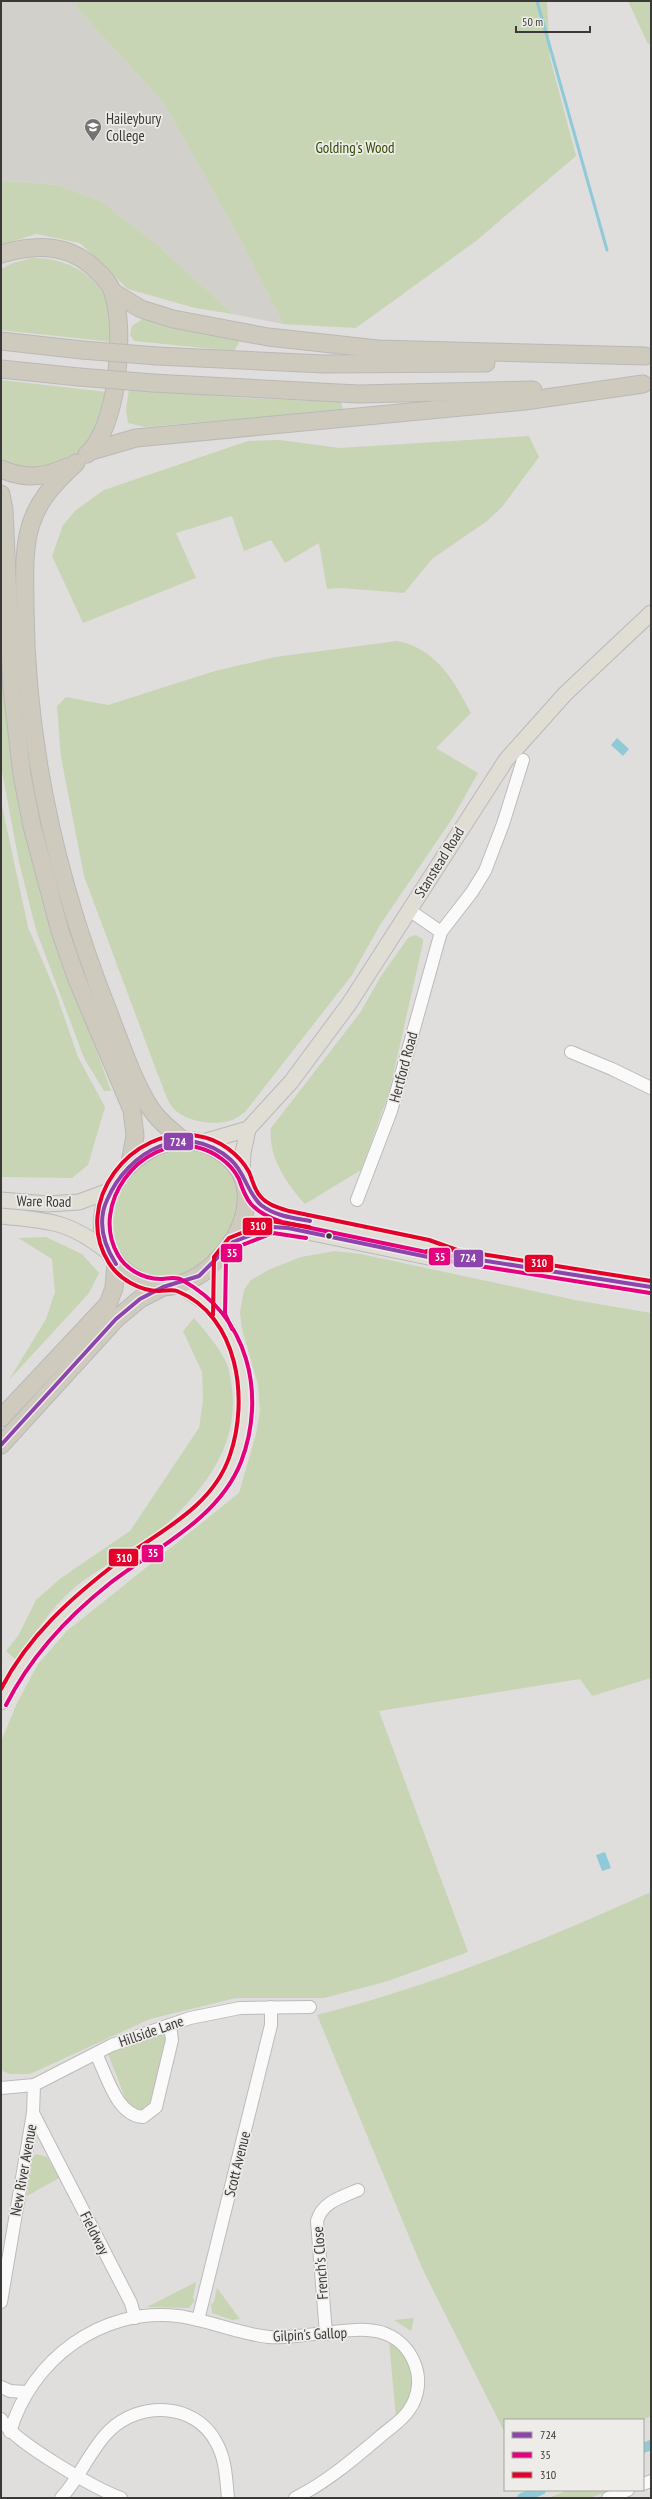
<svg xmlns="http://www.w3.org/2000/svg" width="652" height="2499" font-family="'PT Sans Narrow',sans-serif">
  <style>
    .built { fill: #d2d0ca }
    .green { fill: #c7d5b4 }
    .water { fill: #8ecad8 }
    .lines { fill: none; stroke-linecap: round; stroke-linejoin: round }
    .stream { stroke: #8ecad8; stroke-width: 3 }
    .canal { stroke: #8ecad8; stroke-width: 10 }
    .minor-casing { stroke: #bcbbb9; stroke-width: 14 }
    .major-casing { stroke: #bab9b8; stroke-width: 17 }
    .highway-casing { stroke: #bab9b8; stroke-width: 19 }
    .minor { stroke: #fafafa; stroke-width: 12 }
    .major { stroke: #e0ddd5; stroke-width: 15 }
    .highway { stroke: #cecabd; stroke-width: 17 }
    .highway-bridge-casing { stroke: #bab9b8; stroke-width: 19; stroke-linecap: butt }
    .highway-bridge { stroke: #cecabd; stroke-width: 17 }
    .bus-1-casing { stroke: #edece8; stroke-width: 7 }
    .bus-2-casing { stroke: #edece8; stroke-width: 7 }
    .bus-3-casing { stroke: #edece8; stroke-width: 7 }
    .bus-1 { stroke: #8e44ad; stroke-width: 4 }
    .bus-2 { stroke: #e5007d; stroke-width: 4 }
    .bus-3 { stroke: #e4002b; stroke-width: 4 }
    .bus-dot { fill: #3a3938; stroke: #edece8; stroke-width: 1.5 }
    .labels { text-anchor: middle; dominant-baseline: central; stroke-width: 3.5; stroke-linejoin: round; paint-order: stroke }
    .poi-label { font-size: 15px; fill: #3a3938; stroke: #edece8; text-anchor: start }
    .park-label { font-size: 15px; fill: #314600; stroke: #edece8 }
    .street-label { font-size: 15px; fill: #3a3938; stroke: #edece8 }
    .line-badge { stroke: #edece8; stroke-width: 1.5 }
    .badge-label { font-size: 11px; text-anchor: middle; font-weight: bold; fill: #fff }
  </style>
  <rect width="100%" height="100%" fill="#dfdedc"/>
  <!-- built -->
  <polygon class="built" points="1,1 77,1 76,7 164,103 242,243 283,324 233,314 155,243 100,201 57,185 7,181 1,182"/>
  <!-- green -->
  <g class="green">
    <polygon points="77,1 547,1 550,58 576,156 476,241 356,328 283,324 242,243 164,103 76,7"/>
    <polygon points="628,1 651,1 651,43 648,44"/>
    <polygon points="7,181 57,185 100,201 155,243 233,314 195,308 128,289 80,243 36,234 1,245 1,182"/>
    <path d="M 32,258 C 64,257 100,274 109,308 C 111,319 111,331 112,342 L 1,330 L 1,269 L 13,263 Z"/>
    <polygon points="144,318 239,340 239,343 234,351 134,341 130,335 132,326"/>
    <polygon points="1,380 108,392 104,417 82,451 74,457 55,466 25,469 1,462"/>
    <polygon points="129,389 244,398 341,402 343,410 145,427 128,423 126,410"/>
    <polygon points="529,436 539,457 502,507 487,521 432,559 404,593 340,588 327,589 319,543 285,563 271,540 244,551 232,516 176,533 196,578 83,623 52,556 63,525 76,510 104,490 248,441 280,440 340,448"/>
    <polygon points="1,638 4,671 68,970 111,1091 104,1091 84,1058 36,930 19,862 1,766"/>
    <path d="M 397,641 C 436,648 454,681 471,713 L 436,748 L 478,773 L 452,819 L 380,925 L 352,975 L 245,1112 C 240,1115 235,1120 229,1121 C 212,1126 180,1121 170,1104 C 165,1095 162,1084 158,1075 L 84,876 L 61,757 L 57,706 L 66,697 L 108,705 L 215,671 L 275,657 Z"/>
    <polygon points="1,801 28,927 56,993 78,1057 105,1107 88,1165 72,1178 1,1177"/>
    <path d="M 415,935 L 423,939 L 423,943 L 389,1093 L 361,1170 L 305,1204 C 287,1184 268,1157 271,1128 L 360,1013 L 381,976 L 408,938 Z"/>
    <polygon points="167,1147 204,1150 227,1167 236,1182 240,1199 232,1232 203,1266 170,1279 151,1278 127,1265 108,1234 112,1197 129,1172"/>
    <polygon points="46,1237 82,1254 99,1273 89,1293 9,1380 46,1319 55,1292 52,1259 18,1238"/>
    <polygon points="335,1251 361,1254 575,1300 651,1313 651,1678 592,1696 580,1679 379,1711 468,1952 388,1981 324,1998 236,1998 150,2019 30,2074 9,2074 1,2070 2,1739 17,1703 38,1664 67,1631 239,1493 256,1434 260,1411 258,1385 242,1329 240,1312 244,1290 251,1280 268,1270 301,1257"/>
    <path d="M 194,1318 C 206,1332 218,1346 226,1362 C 229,1368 230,1376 231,1382 C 242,1442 205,1490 162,1528 C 136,1551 102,1565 75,1587 C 51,1608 34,1634 16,1660 L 6,1651 L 18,1636 L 36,1600 L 61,1578 L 130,1531 L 199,1428 L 203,1400 L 202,1372 L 183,1331 Z"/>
    <path d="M 651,1892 L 651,2416 L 642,2420 L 505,2420 L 505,2433 L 423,2270 L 317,2015 C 432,1986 543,1941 651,1892 Z"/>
    <polygon points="159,2034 165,2036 168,2040 154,2099 146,2111 134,2110 126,2100 108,2054 130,2043"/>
    <polygon points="36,2154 47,2157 59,2178 27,2196 33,2157"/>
    <polygon points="196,2282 193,2298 195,2300 189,2308 147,2307"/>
    <polygon points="217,2288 240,2319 232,2320 212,2313 211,2304 214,2302"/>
    <polygon points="414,2318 411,2331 394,2320"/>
    <path d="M 389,2341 C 406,2351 420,2377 411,2397 C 408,2404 401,2411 396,2418 Z"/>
    <polygon points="568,2490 611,2490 590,2498 549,2498"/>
  </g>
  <!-- water -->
  <g class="water">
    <polygon points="617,738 629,749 623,756 611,745"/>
    <polygon points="605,1852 611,1868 602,1871 596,1855"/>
  </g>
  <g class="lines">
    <!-- stream -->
    <polyline class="stream" points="537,1 607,250"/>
    <!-- canal -->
    <g class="canal">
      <polyline points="643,2448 651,2445"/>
      <polyline points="522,2498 541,2490"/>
    </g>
    <defs>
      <g id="minor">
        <polyline points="409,910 441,932"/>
        <polyline points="571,1052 612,1069 651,1088"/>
        <polyline points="357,1200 391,1111 441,932 472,892 485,871 503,824 523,760"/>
        <path d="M 96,2054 C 107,2075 116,2115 143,2117 L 156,2107 L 172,2040 L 170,2025"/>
        <polyline points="1,2088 34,2085 112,2045 190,2018 240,2008 310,2007"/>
        <polyline points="33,2113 131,2303 135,2318"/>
        <polyline points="1,2302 33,2113 34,2085"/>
        <polyline points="198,2320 271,2025 271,2007"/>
        <path d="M 326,2334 L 317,2221 C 322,2202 342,2197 358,2190"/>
        <polyline points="1,2387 10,2391 26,2392"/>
        <path d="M 1,2419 C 12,2441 96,2489 121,2498"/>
        <path d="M 10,2432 C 31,2360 101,2307 178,2316 C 209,2320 238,2334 269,2337 C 303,2340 358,2322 386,2334 C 399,2339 409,2350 414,2362 C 421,2378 419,2396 409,2410 C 403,2420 391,2427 382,2435 C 355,2458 327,2482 295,2498"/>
        <polyline points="643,2484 651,2481"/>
        <path d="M 61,2498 C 80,2478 89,2451 109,2431 C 139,2401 195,2402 216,2442 C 226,2459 226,2479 228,2498"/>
        <polyline points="608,2498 628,2490"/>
      </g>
      <g id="major">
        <polyline points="203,1142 248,1129 291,1082 349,1004 506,760 565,694 651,613"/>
        <polyline points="242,1172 243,1153 248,1129"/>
        <polyline points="247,1188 262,1206 275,1213 428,1246 449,1254"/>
        <polyline points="1,1200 48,1204 79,1202 109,1191"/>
        <path d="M 1,1216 C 49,1221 67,1220 107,1251"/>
        <polyline points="233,1242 272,1227 288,1228 428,1257 455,1256 651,1287"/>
        <polyline points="219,1315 220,1258"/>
        <path d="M 1,1702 C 29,1637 89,1590 145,1550 C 166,1535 190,1521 208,1503 C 255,1454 259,1369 218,1315 C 208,1301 192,1295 178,1284"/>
      </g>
      <g id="highway">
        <path d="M 1,254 C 36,244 70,243 97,271 C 103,276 111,286 113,293 C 121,319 119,346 117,372 C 115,396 106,438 87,454"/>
        <polyline points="113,292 141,309 173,319 268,337 378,349 645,356"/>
        <polyline points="1,341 82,350"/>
        <polyline points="157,356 324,364 486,363"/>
        <polyline points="1,369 79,377"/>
        <polyline points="153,383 358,394 533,390"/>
        <polyline points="91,451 136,438 525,401 643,384"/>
        <path d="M 76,463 C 54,483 36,502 29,531 C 23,555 25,582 25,607 C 26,748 58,886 110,1016 C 122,1047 133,1081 151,1109 C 159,1122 172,1130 182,1140"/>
        <path d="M 1,469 C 24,479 44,478 67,467"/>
        <polyline points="1,494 4,510 12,689 22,775 32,826 60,931 76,977 132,1110 135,1136 130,1163"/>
        <path d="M 182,1140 C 198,1140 211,1145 224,1154 C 288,1201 200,1313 140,1281 C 81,1250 97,1181 148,1151 C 158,1144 170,1142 182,1140 Z"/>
        <polyline points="1,1418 108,1304 114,1288 116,1264"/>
        <polyline points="1,1445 116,1319 140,1299 163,1287"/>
      </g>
    </defs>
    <!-- minor casing -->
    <use href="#minor" class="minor-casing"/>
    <!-- major casing -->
    <use href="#major" class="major-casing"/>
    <!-- highway casing -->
    <use href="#highway" class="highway-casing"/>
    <!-- minor -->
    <use href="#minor" class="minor"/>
    <!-- major -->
    <use href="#major" class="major"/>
    <!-- highway -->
    <use href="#highway" class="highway"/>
    <defs>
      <g id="highway-bridge">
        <polyline points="82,350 157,356"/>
        <polyline points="79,377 153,383"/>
      </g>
    </defs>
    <!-- highway-bridge casing -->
    <use href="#highway-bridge" class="highway-bridge-casing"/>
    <!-- highway-bridge -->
    <use href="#highway-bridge" class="highway-bridge"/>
    <defs>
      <g id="bus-1">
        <path d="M 116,1264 C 104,1245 97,1222 107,1200 C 128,1151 185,1119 231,1160 C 245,1172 247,1193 261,1205 C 275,1216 293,1218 310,1221"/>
        <polyline points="1,1445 116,1319 140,1299 163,1287 199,1276 233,1242 272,1227 288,1228 428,1257 455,1256 651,1287"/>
      </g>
      <g id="bus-2">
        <polyline points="232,1329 225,1314 226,1260 237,1247 273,1233 306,1238"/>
        <path d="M 6,1705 C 31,1656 66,1618 109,1584 C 155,1548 218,1520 241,1462 C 267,1394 248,1316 182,1280 C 176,1276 167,1279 160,1279 C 143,1279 126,1269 118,1255 C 89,1205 140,1136 196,1147 C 214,1151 231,1163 239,1179 C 242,1188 245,1197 251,1204 C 259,1213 270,1218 282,1222 L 426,1252 L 454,1262 L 650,1293"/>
      </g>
      <g id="bus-3">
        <polyline points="427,1251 456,1250 651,1281"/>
        <polyline points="213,1315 214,1257 229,1238 271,1221 309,1227"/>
        <path d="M 1,1689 C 28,1636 72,1597 119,1561 C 160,1531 213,1507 230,1455 C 249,1400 239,1316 177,1291 C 172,1289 165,1291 159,1291 C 140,1291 119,1279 109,1263 C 71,1204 131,1124 198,1136 C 219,1139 239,1154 249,1172 C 253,1181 254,1190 261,1197 C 268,1205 279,1208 289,1211 L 429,1240 L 457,1250"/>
      </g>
    </defs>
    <!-- bus-1 casing -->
    <use href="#bus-1" class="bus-1-casing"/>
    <!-- bus-2 casing -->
    <use href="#bus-2" class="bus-2-casing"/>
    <!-- bus-3 casing -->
    <use href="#bus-3" class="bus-3-casing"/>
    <!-- bus-1 -->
    <use href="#bus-1" class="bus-1"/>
    <!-- bus-2 -->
    <use href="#bus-2" class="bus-2"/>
    <!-- bus-3 -->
    <use href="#bus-3" class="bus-3"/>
  </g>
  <!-- icons -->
  <defs>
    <symbol id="school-pin" viewBox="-11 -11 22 30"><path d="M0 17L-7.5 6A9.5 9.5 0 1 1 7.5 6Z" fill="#747371" stroke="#edece8"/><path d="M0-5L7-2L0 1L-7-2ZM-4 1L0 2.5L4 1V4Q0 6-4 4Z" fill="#fff"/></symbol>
  </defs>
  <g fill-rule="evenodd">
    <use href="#school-pin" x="83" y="117" width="20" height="27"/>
  </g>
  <!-- markers -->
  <circle class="bus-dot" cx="329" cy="1236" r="3.5"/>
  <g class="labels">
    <!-- poi labels -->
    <g class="poi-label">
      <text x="106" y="118">Haileybury<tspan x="106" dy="17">College</tspan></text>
    </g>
    <!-- park labels -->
    <g class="park-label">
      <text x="355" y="147">Golding's Wood</text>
    </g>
    <!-- street labels -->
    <g class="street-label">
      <text transform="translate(439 862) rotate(-58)">Stanstead Road</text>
      <text transform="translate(403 1067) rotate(-75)">Hertford Road</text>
      <text transform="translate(44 1201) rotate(1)">Ware Road</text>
      <text transform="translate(151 2031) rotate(-19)">Hillside Lane</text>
      <text transform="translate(237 2164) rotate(-76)">Scott Avenue</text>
      <text transform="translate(23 2170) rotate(-80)">New River Avenue</text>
      <text transform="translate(95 2233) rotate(63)">Fieldway</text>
      <text transform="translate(320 2263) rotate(-94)">French's Close</text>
      <text transform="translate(310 2334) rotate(-3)">Gilpin's Gallop</text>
    </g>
  </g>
  <g class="line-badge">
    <rect x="163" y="1132" width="31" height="19" rx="4" fill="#8e44ad"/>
    <rect x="242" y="1217" width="31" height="19" rx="4" fill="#e4002b"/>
    <rect x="220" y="1243" width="23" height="20" rx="4" fill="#e5007d"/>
    <rect x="428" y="1247" width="23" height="19" rx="4" fill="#e5007d"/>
    <rect x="453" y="1249" width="31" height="19" rx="4" fill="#8e44ad"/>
    <rect x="524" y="1254" width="30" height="19" rx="4" fill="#e4002b"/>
    <rect x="141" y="1544" width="23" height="19" rx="4" fill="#e5007d"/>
    <rect x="108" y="1548" width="31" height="19" rx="4" fill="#e4002b"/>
  </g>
  <g class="badge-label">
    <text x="178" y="1146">724</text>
    <text x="258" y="1230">310</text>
    <text x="232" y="1257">35</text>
    <text x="440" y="1261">35</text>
    <text x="468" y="1262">724</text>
    <text x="539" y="1267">310</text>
    <text x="153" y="1557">35</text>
    <text x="124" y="1562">310</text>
  </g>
  <!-- border -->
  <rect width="652" height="2499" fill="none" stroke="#3a3938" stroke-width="4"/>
  <!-- legend -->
  <rect x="504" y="2419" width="140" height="72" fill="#edece8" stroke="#a5a4a2"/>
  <rect x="512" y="2432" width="20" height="6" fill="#8e44ad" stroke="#a5a4a2"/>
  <text x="540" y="2439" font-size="12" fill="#3a3938">724</text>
  <rect x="512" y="2452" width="20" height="6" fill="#e5007d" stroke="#a5a4a2"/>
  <text x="540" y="2459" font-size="12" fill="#3a3938">35</text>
  <rect x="512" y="2472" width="20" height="6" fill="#e4002b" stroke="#a5a4a2"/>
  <text x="540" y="2479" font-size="12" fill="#3a3938">310</text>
  <!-- scale -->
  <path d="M516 26v6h74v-6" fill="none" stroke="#3a3938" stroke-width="2"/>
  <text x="522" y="26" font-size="12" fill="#3a3938" stroke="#edece8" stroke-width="3" paint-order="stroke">50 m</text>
</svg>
